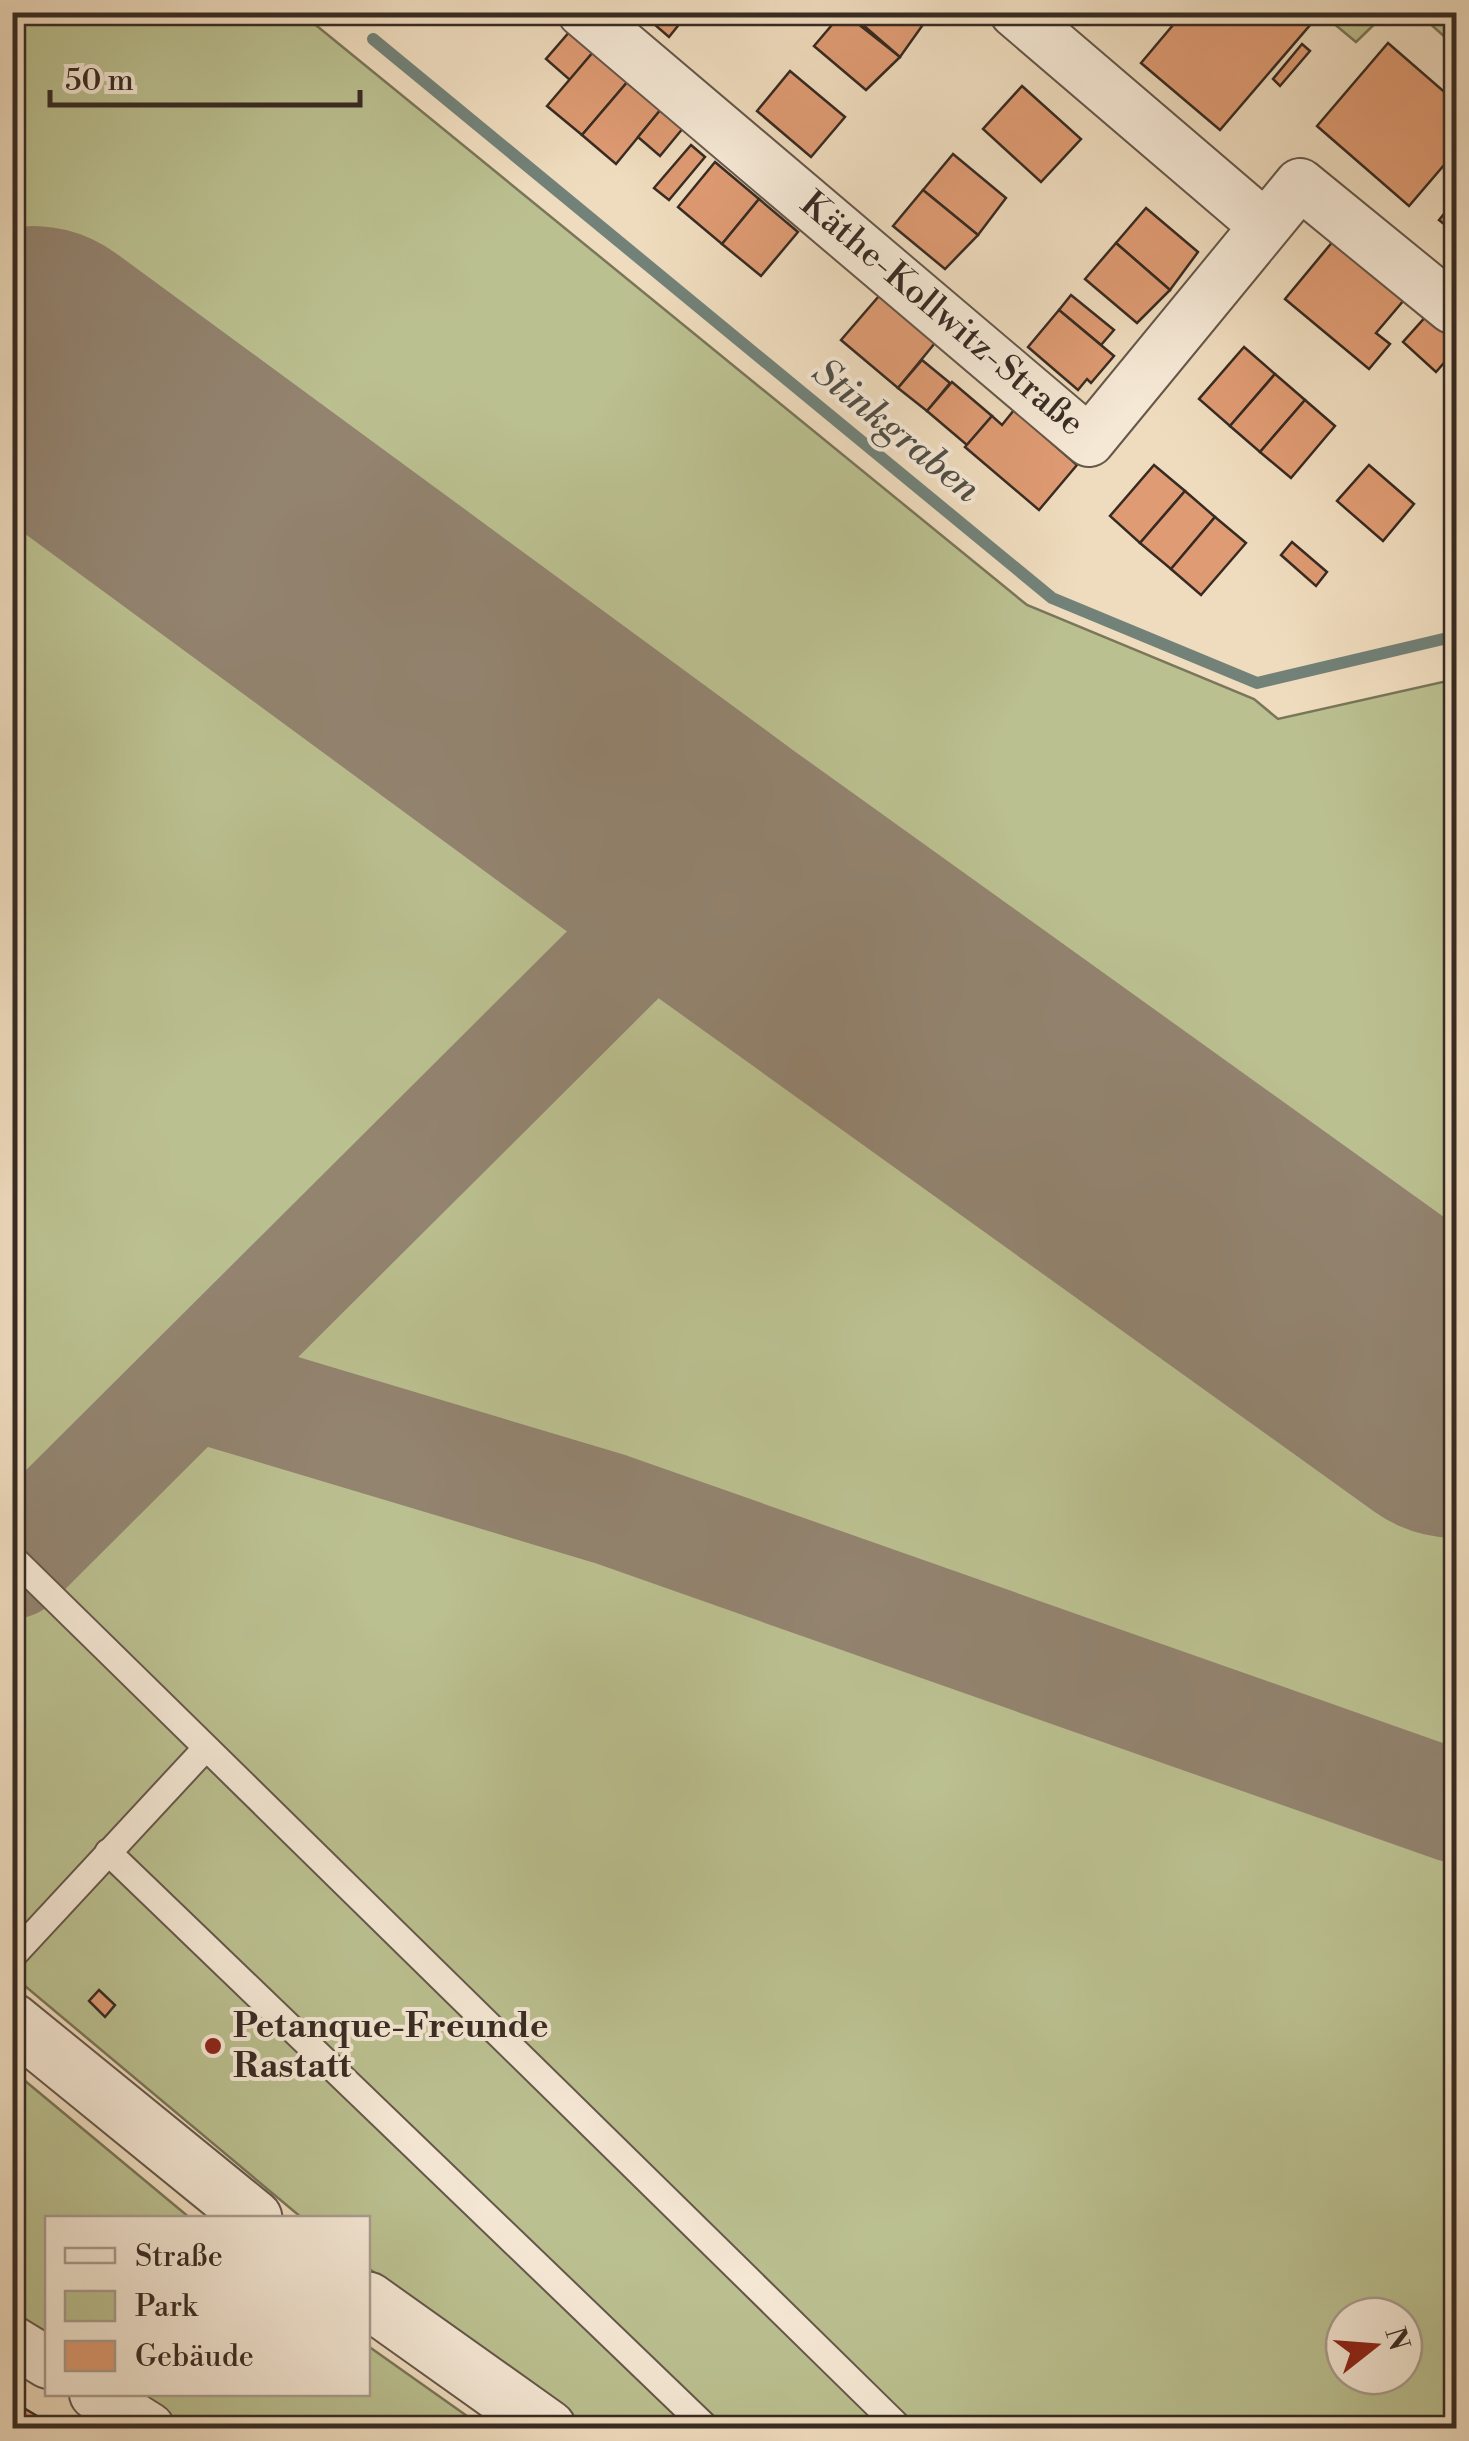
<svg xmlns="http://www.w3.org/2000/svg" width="1469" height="2441" font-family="'Libre Bodoni',serif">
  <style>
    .green { fill: #bbc090; stroke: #79765a; stroke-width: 2.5; fill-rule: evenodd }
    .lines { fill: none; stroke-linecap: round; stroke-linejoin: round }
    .stream { stroke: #728279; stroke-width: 12 }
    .taxiway { stroke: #938470; stroke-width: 112 }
    .runway { stroke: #938470; stroke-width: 280 }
    .building { fill: #df9b73; stroke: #372b23; stroke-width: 2.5 }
    .service-casing { stroke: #65574a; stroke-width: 29 }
    .minor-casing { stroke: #65574a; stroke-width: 54 }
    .tertiary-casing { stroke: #65574a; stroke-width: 59 }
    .service { stroke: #f5e8d5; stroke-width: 25 }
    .minor { stroke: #f5e8d5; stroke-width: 50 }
    .tertiary { stroke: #f5e8d5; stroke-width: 55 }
    .poi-dot { fill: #8f2418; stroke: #f5e8d5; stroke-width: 4 }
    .labels { text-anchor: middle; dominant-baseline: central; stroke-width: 8; stroke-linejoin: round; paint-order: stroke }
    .street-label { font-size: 35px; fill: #372b23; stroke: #f5e8d5 }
    .poi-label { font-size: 35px; font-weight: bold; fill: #372b23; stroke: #f5e8d5; text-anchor: start }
    .water-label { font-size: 38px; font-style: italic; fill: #504f47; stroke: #f5e8d5 }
  </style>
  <rect width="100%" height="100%" fill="#efdcbe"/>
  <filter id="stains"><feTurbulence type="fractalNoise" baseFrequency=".002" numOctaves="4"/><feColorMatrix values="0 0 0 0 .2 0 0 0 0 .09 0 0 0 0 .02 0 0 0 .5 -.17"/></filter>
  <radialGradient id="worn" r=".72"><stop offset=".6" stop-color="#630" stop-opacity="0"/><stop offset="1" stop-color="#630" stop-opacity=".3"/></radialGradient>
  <!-- green -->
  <g class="green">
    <path d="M 13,13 L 301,13 L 1027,605 L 1254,699 L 1278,719 L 1456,679 L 1456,2428 L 589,2428 L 368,2268 L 368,2218 L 302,2218 L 13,1976 ZM 1344,2316 L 1404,2316 L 1404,2376 L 1344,2376 Z"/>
    <polygon points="1321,13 1386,12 1386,13 1356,42"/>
    <polygon points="1418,13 1456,13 1456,47"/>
    <polygon points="12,2070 190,2218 48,2218 47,2339 13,2316"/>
    <polygon points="368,2346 484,2428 190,2428 132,2394 368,2394"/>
  </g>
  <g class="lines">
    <!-- stream -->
    <polyline class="stream" points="373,39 1052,598 1257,683 1456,636"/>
    <!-- taxiway -->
    <g class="taxiway">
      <polyline points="193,1384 610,1509 1456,1807"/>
      <polyline points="12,1563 713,865"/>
    </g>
    <!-- runway -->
    <polyline class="runway" points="33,366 713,865 1456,1398"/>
  </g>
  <!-- building -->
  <g class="building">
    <polygon points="640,12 689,12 669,37"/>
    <polygon points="843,12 900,57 866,90 814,46"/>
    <polygon points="848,12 919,12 927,19 900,57"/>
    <polygon points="1184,12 1312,12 1317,17 1220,130 1141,63"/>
    <polygon points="571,30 594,51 570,80 546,59"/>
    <polygon points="1388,43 1456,102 1456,151 1409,206 1317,126"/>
    <polygon points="1302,44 1310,51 1280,86 1273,79"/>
    <polygon points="594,51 629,80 582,135 547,106"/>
    <polygon points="790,71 845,117 811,157 757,111"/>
    <polygon points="629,80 662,108 616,164 582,135"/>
    <polygon points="1022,86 1081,139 1041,182 983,129"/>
    <polygon points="662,108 684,127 660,156 638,137"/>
    <polygon points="691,145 705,157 669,200 654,188"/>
    <polygon points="953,154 1006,198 978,235 923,190"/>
    <polygon points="715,162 759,199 722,244 678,207"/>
    <polygon points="923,190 978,235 945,269 893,226"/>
    <polygon points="759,199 798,232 761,276 722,244"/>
    <polygon points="1456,199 1456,219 1449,228 1439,220"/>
    <polygon points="1146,208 1198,252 1170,290 1116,243"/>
    <polygon points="1339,234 1410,293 1376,333 1390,344 1369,369 1285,299"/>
    <polygon points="1116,243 1170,290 1137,323 1085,279"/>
    <polygon points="1071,295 1114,330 1101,345 1059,310"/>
    <polygon points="879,296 935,343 898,388 841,340"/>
    <polygon points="1059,310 1114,356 1091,383 1087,379 1078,390 1028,347"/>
    <polygon points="1428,314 1456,339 1456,349 1436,372 1403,342"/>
    <polygon points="1244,347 1275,374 1230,426 1199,399"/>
    <polygon points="922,360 950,383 927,411 898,388"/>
    <polygon points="1275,374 1305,400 1260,452 1230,426"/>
    <polygon points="952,382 992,416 967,445 927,411"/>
    <polygon points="1305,400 1335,426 1291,478 1260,452"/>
    <polygon points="1014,410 1077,465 1039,510 965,447 992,416 1002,425"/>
    <polygon points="1154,465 1185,491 1140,543 1110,516"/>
    <polygon points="1369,465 1414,504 1383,541 1337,501"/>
    <polygon points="1185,491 1215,517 1171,569 1140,543"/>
    <polygon points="1215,517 1246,543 1201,595 1171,569"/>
    <polygon points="1292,542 1327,572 1316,586 1281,555"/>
    <polygon points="99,1990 115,2005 105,2017 89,2001"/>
    <polygon points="12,2401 44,2420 38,2428 12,2428"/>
  </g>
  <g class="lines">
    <defs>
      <g id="service">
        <polyline points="12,1557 900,2428"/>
        <polyline points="108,1852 707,2428"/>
        <polyline points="12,1957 205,1749"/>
      </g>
      <g id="minor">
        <polyline points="583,12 1089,441 1300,184 1452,308 1456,303"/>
        <polyline points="1015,12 1264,225"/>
        <polyline points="12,2341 48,2363"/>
        <polyline points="95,2394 149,2428"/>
      </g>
      <g id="tertiary">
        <polyline points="12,2021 254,2218"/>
        <polyline points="368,2300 548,2428"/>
      </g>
    </defs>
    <!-- service casing -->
    <use href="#service" class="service-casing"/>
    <!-- minor casing -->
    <use href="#minor" class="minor-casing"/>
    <!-- tertiary casing -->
    <use href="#tertiary" class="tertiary-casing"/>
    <!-- service -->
    <use href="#service" class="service"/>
    <!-- minor -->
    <use href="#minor" class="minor"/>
    <!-- tertiary -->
    <use href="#tertiary" class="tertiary"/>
  </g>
  <!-- markers -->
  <circle class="poi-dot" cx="213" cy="2046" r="10"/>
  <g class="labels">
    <!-- street labels -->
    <g class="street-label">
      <text transform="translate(942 314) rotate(40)">Käthe-Kollwitz-Straße</text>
    </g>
    <!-- poi labels -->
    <g class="poi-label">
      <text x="233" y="2026">Petanque-Freunde<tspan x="233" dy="40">Rastatt</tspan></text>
    </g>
    <!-- water labels -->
    <g class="water-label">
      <text transform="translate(896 431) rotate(39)">Stinkgraben</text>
    </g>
  </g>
  <!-- margin -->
  <rect width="1469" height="2441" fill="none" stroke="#efdcbe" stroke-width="50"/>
  <rect x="15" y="15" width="1439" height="2411" fill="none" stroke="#372b23" stroke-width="5"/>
  <rect x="25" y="25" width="1419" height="2391" fill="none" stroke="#372b23" stroke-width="2.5"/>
  <!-- legend -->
  <rect x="45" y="2216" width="325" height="180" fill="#f5e8d5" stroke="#a99c8e" stroke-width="2.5"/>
  <rect x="65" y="2248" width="50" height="15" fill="#f5e8d5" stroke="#a99c8e" stroke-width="2.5"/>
  <text x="135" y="2266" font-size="30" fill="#372b23">Straße</text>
  <rect x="65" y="2291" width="50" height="30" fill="#bbc090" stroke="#a99c8e" stroke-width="2.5"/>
  <text x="135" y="2316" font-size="30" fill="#372b23">Park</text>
  <rect x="65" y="2341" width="50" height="30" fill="#df9b73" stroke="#a99c8e" stroke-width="2.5"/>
  <text x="135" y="2366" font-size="30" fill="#372b23">Gebäude</text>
  <!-- north arrow -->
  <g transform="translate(1374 2346) rotate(73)"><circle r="48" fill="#f5e8d5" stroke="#a99c8e" stroke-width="2.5"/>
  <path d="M0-8L18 38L0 25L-18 38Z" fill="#8f2418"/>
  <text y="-15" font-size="28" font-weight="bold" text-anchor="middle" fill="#372b23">N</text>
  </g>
  <!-- scale -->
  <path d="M50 90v15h310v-15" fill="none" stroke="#372b23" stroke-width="5"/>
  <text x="65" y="90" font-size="30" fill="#372b23" stroke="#f5e8d5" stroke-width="8" paint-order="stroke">50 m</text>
  <rect width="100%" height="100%" filter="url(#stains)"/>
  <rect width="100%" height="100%" fill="url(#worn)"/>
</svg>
